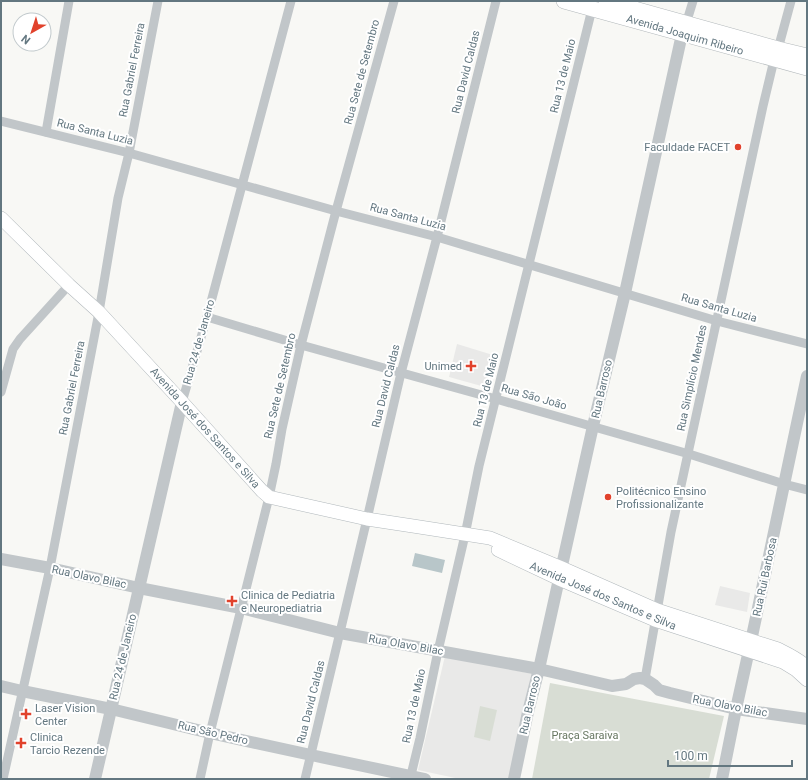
<svg xmlns="http://www.w3.org/2000/svg" width="808" height="780" font-family="Roboto,sans-serif">
  <style>
    .built { fill: #e9e9e8 }
    .green { fill: #d8ddd4 }
    .water { fill: #b8c6c9 }
    .lines { fill: none; stroke-linecap: round; stroke-linejoin: round }
    .secondary-casing { stroke: #b1b8bc; stroke-width: 14 }
    .primary-casing { stroke: #b2b8bb; stroke-width: 16 }
    .minor { stroke: #c1c6c9; stroke-width: 9 }
    .tertiary { stroke: #c1c6c9; stroke-width: 12 }
    .secondary { stroke: #fff; stroke-width: 13 }
    .primary { stroke: #fff; stroke-width: 15 }
    .poi-dot { fill: #e1422c; stroke: #fff; stroke-width: 1.5 }
    .labels { text-anchor: middle; dominant-baseline: central; stroke-width: 4; stroke-linejoin: round; paint-order: stroke }
    .street-label { font-size: 11px; fill: #637780; stroke: #fff }
    .poi-label { font-size: 11px; fill: #637780; stroke: #fff; text-anchor: start }
    .park-label { font-size: 11px; fill: #687862; stroke: #fff }
  </style>
  <rect width="100%" height="100%" fill="#f8f8f5"/>
  <!-- built -->
  <g class="built">
    <polygon points="457,344 493,355 485,387 449,377"/>
    <polygon points="720,586 750,593 747,612 715,605"/>
    <polygon points="445,656 533,674 510,779 460,779 418,770"/>
  </g>
  <!-- green -->
  <g class="green">
    <polygon points="550,683 724,716 709,779 532,779"/>
    <polygon points="480,706 497,710 490,741 474,737"/>
  </g>
  <!-- water -->
  <polygon class="water" points="415,553 445,560 442,573 412,566"/>
  <g class="lines">
    <defs>
      <g id="secondary">
        <path d="M 1,218 L 69,285 L 99,312 L 182,402 L 262,491 L 269,497 L 367,519 L 413,526 L 490,538 L 562,568 L 657,610 L 778,649 C 788,654 799,659 807,667"/>
        <polyline points="498,550 559,579 655,620 783,662 796,670 807,680"/>
      </g>
      <g id="primary">
        <polyline points="564,1 807,68"/>
        <polyline points="606,1 778,49 807,56"/>
      </g>
    </defs>
    <!-- secondary casing -->
    <use href="#secondary" class="secondary-casing"/>
    <!-- primary casing -->
    <use href="#primary" class="primary-casing"/>
    <!-- minor -->
    <g class="minor">
      <polyline points="686,24 693,1"/>
      <polyline points="778,49 791,1"/>
      <polyline points="1,121 129,153 336,211 437,237 717,321 807,344"/>
      <polyline points="46,132 69,1"/>
      <polyline points="207,317 301,345 496,399 689,454 784,484 807,490"/>
      <polyline points="1,392 13,349 20,339 69,285"/>
      <polyline points="182,402 207,317 291,1"/>
      <polyline points="645,679 671,532 763,106 774,60"/>
      <polyline points="3,779 50,568 99,312 118,198 129,153 158,1"/>
      <polyline points="200,779 210,733 269,497 276,464 282,429 301,345 336,211 394,1"/>
      <polyline points="305,779 367,519 401,373 437,237 496,1"/>
      <polyline points="410,779 420,738 438,651 465,535 479,466 594,1"/>
    </g>
    <!-- tertiary -->
    <g class="tertiary">
      <polyline points="1,559 50,568 139,588 241,608 340,633 539,669 612,686 626,684 634,679 640,678 645,679 654,685 659,690 670,693 736,709 807,719"/>
      <polyline points="1,686 22,691 111,709 210,733 311,755 425,779"/>
      <polyline points="95,779 182,402"/>
      <polyline points="514,779 528,712 539,669 593,426 625,293 682,34 685,25"/>
      <polyline points="722,779 736,709 751,641 807,376"/>
    </g>
    <!-- secondary -->
    <use href="#secondary" class="secondary"/>
    <!-- primary -->
    <use href="#primary" class="primary"/>
  </g>
  <!-- markers -->
  <g class="poi-dot">
    <circle cx="738" cy="147" r="4"/>
    <path d="M469 360h4v4h4v4h-4v4h-4v-4h-4v-4h4z"/>
    <circle cx="608" cy="497" r="4"/>
    <path d="M230 595h4v4h4v4h-4v4h-4v-4h-4v-4h4z"/>
    <path d="M24 708h4v4h4v4h-4v4h-4v-4h-4v-4h4z"/>
    <path d="M19 737h4v4h4v4h-4v4h-4v-4h-4v-4h4z"/>
  </g>
  <g class="labels">
    <!-- street labels -->
    <g class="street-label">
      <text transform="translate(685 35) rotate(16)">Avenida Joaquim Ribeiro</text>
      <text transform="translate(132 70) rotate(-79)">Rua Gabriel Ferreira</text>
      <text transform="translate(362 72) rotate(-75)">Rua Sete de Setembro</text>
      <text transform="translate(466 72) rotate(-76)">Rua David Caldas</text>
      <text transform="translate(563 76) rotate(-76)">Rua 13 de Maio</text>
      <text transform="translate(95 132) rotate(14)">Rua Santa Luzia</text>
      <text transform="translate(408 217) rotate(15)">Rua Santa Luzia</text>
      <text transform="translate(719 308) rotate(16)">Rua Santa Luzia</text>
      <text transform="translate(199 342) rotate(-74)">Rua 24 de Janeiro</text>
      <text transform="translate(692 378) rotate(-78)">Rua Simplício Mendes</text>
      <text transform="translate(280 386) rotate(-77)">Rua Sete de Setembro</text>
      <text transform="translate(386 386) rotate(-76)">Rua David Caldas</text>
      <text transform="translate(72 388) rotate(-79)">Rua Gabriel Ferreira</text>
      <text transform="translate(602 389) rotate(-77)">Rua Barroso</text>
      <text transform="translate(486 390) rotate(-76)">Rua 13 de Maio</text>
      <text transform="translate(534 397) rotate(16)">Rua São João</text>
      <text transform="translate(205 428) rotate(48)">Avenida José dos Santos e Silva</text>
      <text transform="translate(89 577) rotate(12)">Rua Olavo Bilac</text>
      <text transform="translate(765 577) rotate(-78)">Rua Rui Barbosa</text>
      <text transform="translate(603 596) rotate(23)">Avenida José dos Santos e Silva</text>
      <text transform="translate(406 645) rotate(10)">Rua Olavo Bilac</text>
      <text transform="translate(123 657) rotate(-77)">Rua 24 de Janeiro</text>
      <text transform="translate(311 702) rotate(-76)">Rua David Caldas</text>
      <text transform="translate(530 705) rotate(-77)">Rua Barroso</text>
      <text transform="translate(414 706) rotate(-78)">Rua 13 de Maio</text>
      <text transform="translate(730 706) rotate(11)">Rua Olavo Bilac</text>
      <text transform="translate(213 733) rotate(13)">Rua São Pedro</text>
    </g>
    <!-- poi labels -->
    <g class="poi-label">
      <text x="730" y="147" text-anchor="end">Faculdade FACET</text>
      <text x="462" y="366" text-anchor="end">Unimed</text>
      <text x="616" y="491">Politécnico Ensino<tspan x="616" dy="13">Profissionalizante</tspan></text>
      <text x="241" y="595">Clinica de Pediatria<tspan x="241" dy="13">e Neuropediatria</tspan></text>
      <text x="35" y="708">Laser Vision<tspan x="35" dy="13">Center</tspan></text>
      <text x="30" y="737">Clinica<tspan x="30" dy="13">Tarcio Rezende</tspan></text>
    </g>
    <!-- park labels -->
    <g class="park-label">
      <text x="585" y="735">Praça Saraiva</text>
    </g>
  </g>
  <!-- border -->
  <rect width="808" height="780" fill="none" stroke="#637780" stroke-width="4"/>
  <!-- north arrow -->
  <g transform="translate(32 32) rotate(219)"><circle r="19" fill="#ffffff" stroke="#c1c9cc"/>
  <path d="M0-3L7 15L0 10L-7 15Z" fill="#e1422c"/>
  <text y="-6" font-size="11" font-weight="bold" text-anchor="middle" fill="#637780">N</text>
  </g>
  <!-- scale -->
  <path d="M668 760v6h124v-6" fill="none" stroke="#637780" stroke-width="2"/>
  <text x="674" y="760" font-size="12" fill="#637780" stroke="#ffffff" stroke-width="3" paint-order="stroke">100 m</text>
</svg>
